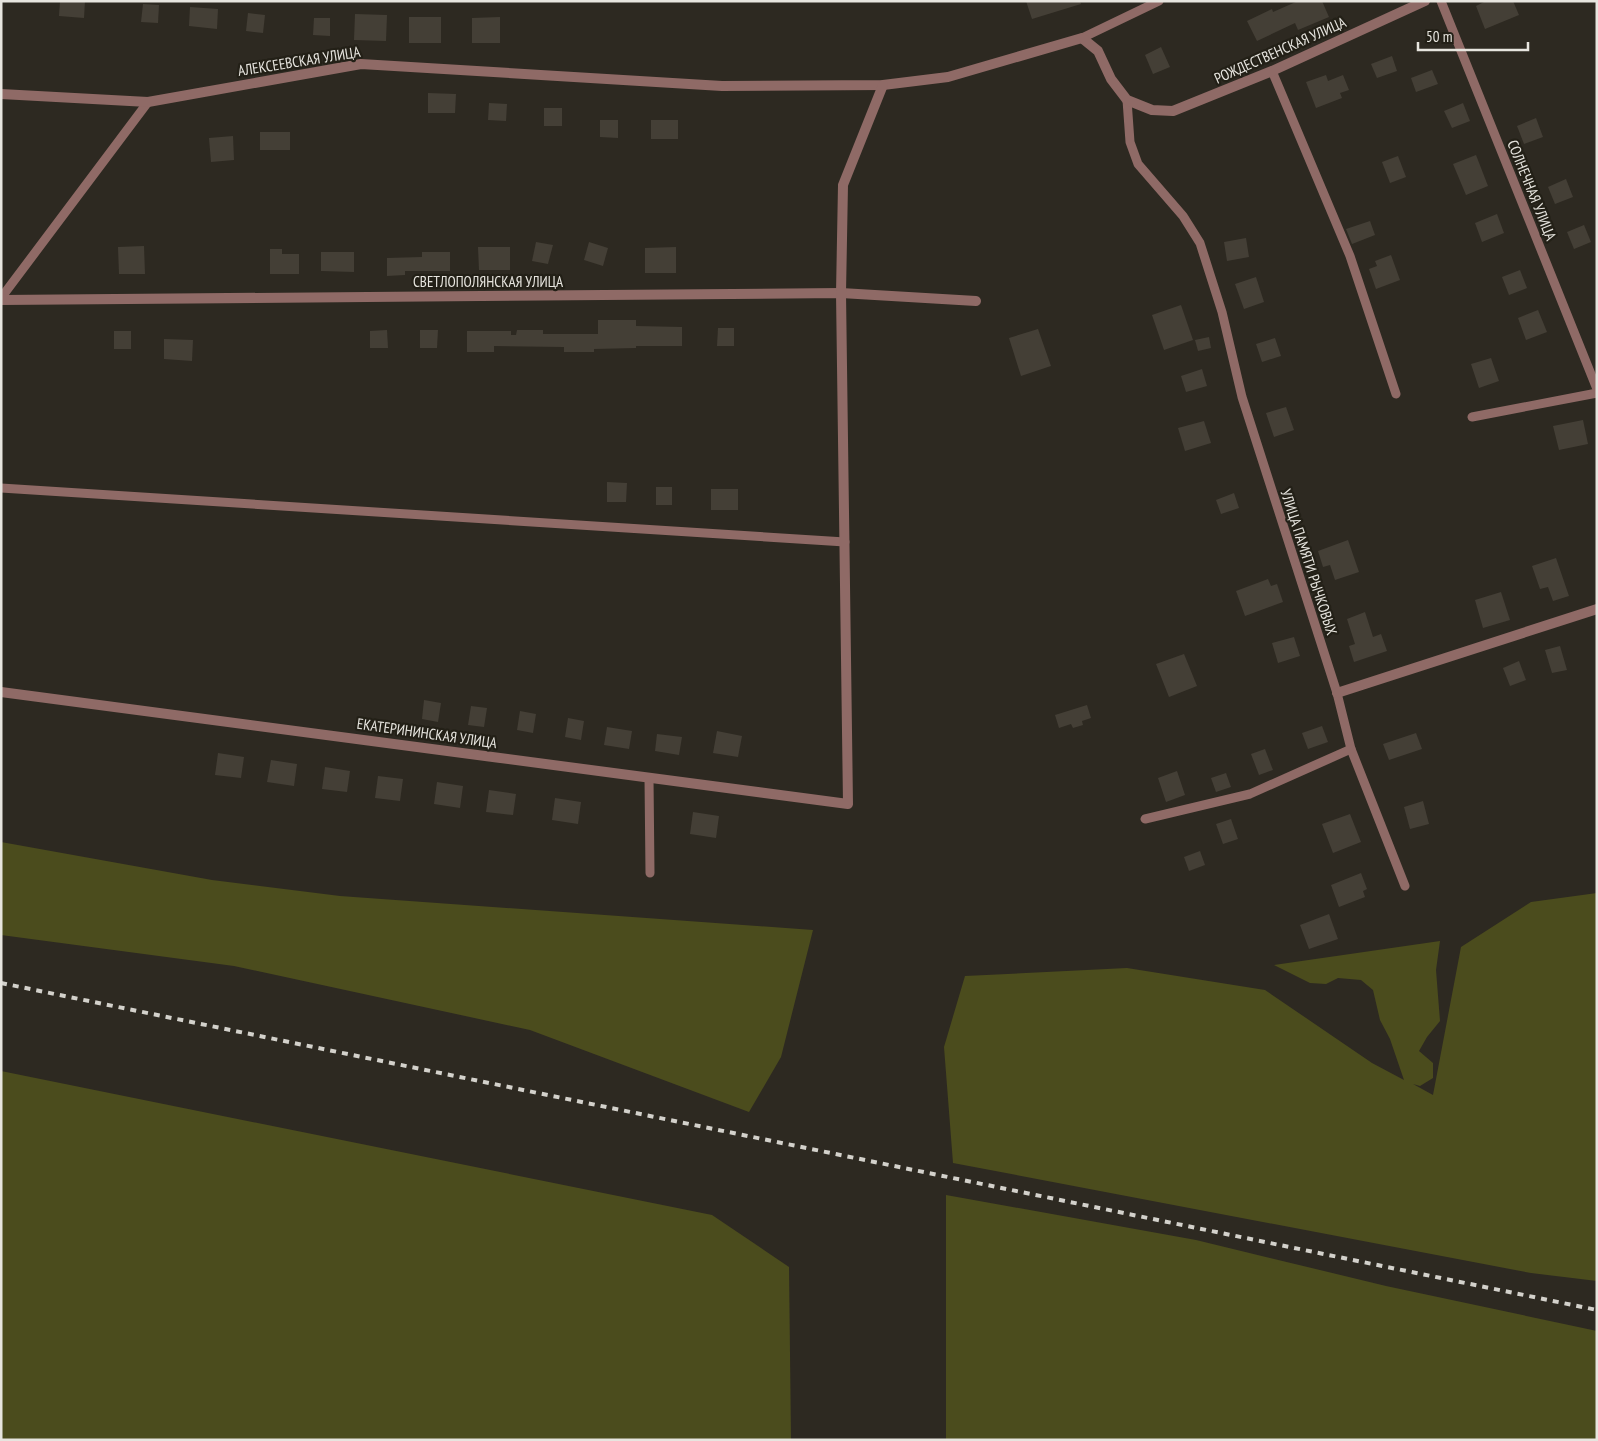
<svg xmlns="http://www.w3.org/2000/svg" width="1598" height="1441" font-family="'PT Sans Narrow',sans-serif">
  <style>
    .green { fill: #4b4c1d }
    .building { fill: #443f36 }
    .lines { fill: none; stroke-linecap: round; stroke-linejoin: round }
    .lane { stroke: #8f6a66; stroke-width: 9 }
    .street { stroke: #8f6a66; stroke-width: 10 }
    .rail { stroke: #d3d1cb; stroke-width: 4; stroke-dasharray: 6 6; stroke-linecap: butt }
    .labels { text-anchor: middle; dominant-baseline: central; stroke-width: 4.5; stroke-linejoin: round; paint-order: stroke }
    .street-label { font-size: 15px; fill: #e7e5df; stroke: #232017 }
  </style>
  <rect width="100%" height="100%" fill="#2d2921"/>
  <!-- green -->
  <g class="green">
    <polygon points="1,842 212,880 340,896 813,930 781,1057 749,1112 530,1030 234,966 1,935"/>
    <polygon points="1597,893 1597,1281 1531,1273 953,1163 944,1047 965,976 1127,968 1265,990 1372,1063 1404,1080 1390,1039 1380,1020 1373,990 1361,980 1338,978 1326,984 1310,983 1274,965 1440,941 1436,970 1440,1021 1427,1037 1419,1051 1433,1063 1433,1078 1420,1086 1413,1084 1433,1095 1461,947 1531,902"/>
    <polygon points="1,1071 712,1215 789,1267 791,1440 1,1440"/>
    <polygon points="946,1195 1196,1240 1386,1286 1597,1331 1597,1440 946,1440"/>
  </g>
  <!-- building -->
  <g class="building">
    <polygon points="60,1 85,1 84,18 59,16"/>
    <polygon points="1026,1 1080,1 1081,4 1032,19"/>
    <polygon points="1298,1 1322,1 1329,17 1298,30 1295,23 1257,41 1247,21 1272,9 1273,12"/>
    <polygon points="1486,1 1513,1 1519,15 1485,29 1476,6"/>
    <polygon points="143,4 159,5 158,23 141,22"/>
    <polygon points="190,7 218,9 217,29 189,26"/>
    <polygon points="248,13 265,15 263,33 246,31"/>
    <polygon points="355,14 387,15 386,41 354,40"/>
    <rect x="409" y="17" width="32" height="26"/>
    <polygon points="500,17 500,43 472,43 472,18"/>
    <polygon points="314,18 330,18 330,36 313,35"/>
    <polygon points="1161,47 1170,67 1153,74 1145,55"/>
    <polygon points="1392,56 1397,71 1377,78 1371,64"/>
    <polygon points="1432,70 1438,84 1416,92 1411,78"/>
    <polygon points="1326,75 1328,81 1343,75 1349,90 1340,93 1342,98 1316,108 1306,82"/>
    <polygon points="428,93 456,94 455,113 428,113"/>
    <polygon points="489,103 507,104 506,121 488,120"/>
    <polygon points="1463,103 1470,121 1452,128 1444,111"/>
    <rect x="544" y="108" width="18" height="18"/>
    <polygon points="1536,118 1543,137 1524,144 1517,126"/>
    <polygon points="600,120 618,120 618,138 600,137"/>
    <rect x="651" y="120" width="27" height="19"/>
    <rect x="260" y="132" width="30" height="18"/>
    <polygon points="233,136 234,160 211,162 209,138"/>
    <polygon points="1476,155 1488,186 1466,195 1453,164"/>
    <polygon points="1398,156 1406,177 1390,183 1382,162"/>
    <polygon points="1566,179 1573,197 1555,204 1548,187"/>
    <polygon points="1497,214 1504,233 1482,242 1475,223"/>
    <polygon points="1370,221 1375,235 1352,244 1346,229"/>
    <polygon points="1584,225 1591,242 1574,249 1567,232"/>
    <polygon points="1246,238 1249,257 1227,261 1224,242"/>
    <polygon points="536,242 553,245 548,264 532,261"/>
    <polygon points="589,242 608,248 603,266 584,260"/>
    <polygon points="144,246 145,274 119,274 118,247"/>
    <polygon points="478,247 510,247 510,270 479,270"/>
    <polygon points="676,247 676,273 645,273 645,248"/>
    <polygon points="270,249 282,249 282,254 299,254 299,274 270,274"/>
    <polygon points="321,252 354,252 354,272 321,271"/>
    <polygon points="422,252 450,252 450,271 405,271 405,275 387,276 387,258 422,257"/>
    <polygon points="1391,255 1400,280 1376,289 1369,269 1377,266 1375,261"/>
    <polygon points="1520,270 1527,288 1509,295 1502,277"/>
    <polygon points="1256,277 1264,302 1244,309 1235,284"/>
    <polygon points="1181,305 1193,340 1164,350 1152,315"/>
    <polygon points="1538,310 1547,332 1526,340 1518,318"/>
    <polygon points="598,320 636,320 636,326 682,327 682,346 636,346 636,348 594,349 594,352 564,352 564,347 494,346 494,352 467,352 467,331 511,331 511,335 516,335 517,330 543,330 543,334 598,334"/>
    <polygon points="718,328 734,328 734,346 717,346"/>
    <polygon points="1038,329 1051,366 1021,376 1009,338"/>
    <polygon points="387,330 388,348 370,348 370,331"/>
    <polygon points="420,330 438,330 437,348 420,348"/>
    <rect x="114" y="331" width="17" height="18"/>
    <polygon points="1209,337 1211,348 1198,351 1195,340"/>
    <polygon points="1275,338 1281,356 1262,362 1256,344"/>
    <polygon points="164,339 193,340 192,361 164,359"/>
    <polygon points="1491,358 1499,381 1479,388 1471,364"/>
    <polygon points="1202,369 1207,386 1186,392 1181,376"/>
    <polygon points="1286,407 1294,430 1274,437 1266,413"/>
    <polygon points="1583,420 1588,444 1559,450 1553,426"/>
    <polygon points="1204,421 1211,443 1185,451 1178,428"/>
    <polygon points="607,482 627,483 626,502 607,502"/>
    <rect x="656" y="487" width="16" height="18"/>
    <rect x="711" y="489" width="27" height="21"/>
    <polygon points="1234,493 1239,508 1221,514 1216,500"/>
    <polygon points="1348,540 1359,572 1335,580 1330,565 1323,567 1318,551"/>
    <polygon points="1556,558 1569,596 1553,601 1548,587 1540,589 1532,566"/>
    <polygon points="1268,579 1271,586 1277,584 1283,602 1245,616 1236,591"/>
    <polygon points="1501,592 1510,620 1483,628 1475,600"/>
    <polygon points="1365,612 1373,637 1381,634 1387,651 1354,662 1349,646 1355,644 1347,619"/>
    <polygon points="1294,637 1300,656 1278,663 1272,643"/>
    <polygon points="1560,646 1567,670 1552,673 1545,650"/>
    <polygon points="1184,654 1197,686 1169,697 1156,664"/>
    <polygon points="1519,661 1526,680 1510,686 1503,668"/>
    <polygon points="424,700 441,703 438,722 422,719"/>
    <polygon points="1087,705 1091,718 1082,721 1083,725 1073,728 1071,724 1059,728 1055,715"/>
    <polygon points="471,706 487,708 484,727 468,725"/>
    <polygon points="520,711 536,714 533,733 517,730"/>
    <polygon points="568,718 584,721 581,740 565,737"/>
    <polygon points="1322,726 1328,742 1308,749 1302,733"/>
    <polygon points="607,727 632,731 629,749 604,745"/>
    <polygon points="717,731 742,736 738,757 713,753"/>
    <polygon points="1416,733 1422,749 1389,760 1383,744"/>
    <polygon points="657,734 682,737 679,755 655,751"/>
    <polygon points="1265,749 1273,770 1259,775 1251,754"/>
    <polygon points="218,753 244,757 241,778 215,775"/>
    <polygon points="271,760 297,764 294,786 267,782"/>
    <polygon points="325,767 350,771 347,792 322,789"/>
    <polygon points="1177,771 1185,795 1166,802 1158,778"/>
    <polygon points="1226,773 1231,787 1216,792 1211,778"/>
    <polygon points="378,776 403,779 400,801 375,798"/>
    <polygon points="437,782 463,786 460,808 434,804"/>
    <polygon points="489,790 516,794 513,815 486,812"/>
    <polygon points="555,798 581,802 578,824 552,820"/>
    <polygon points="1423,801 1429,824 1410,829 1404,807"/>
    <polygon points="693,812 719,816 716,838 690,834"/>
    <polygon points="1350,814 1361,842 1333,853 1322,824"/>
    <polygon points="1231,819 1238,839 1223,844 1216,824"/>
    <polygon points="1200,851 1205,865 1189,871 1184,857"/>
    <polygon points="1361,873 1367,889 1363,891 1365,897 1339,907 1331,885"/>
    <polygon points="1329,914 1338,939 1309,949 1300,925"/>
  </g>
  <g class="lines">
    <!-- lane -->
    <g class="lane">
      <polyline points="1441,1 1597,389"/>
      <polyline points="1082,38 1159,1"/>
      <polyline points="1272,71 1350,256 1396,394"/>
      <polyline points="1127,100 1130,142 1138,164 1183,216 1200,243 1222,312 1242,397 1337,693 1351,749 1405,886"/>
      <polyline points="1,298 148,102"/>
      <polyline points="1472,417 1597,393"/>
      <polyline points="1,488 845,542"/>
      <polyline points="649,778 650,873"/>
      <polyline points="1145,819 1250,794 1351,749"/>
    </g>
    <!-- street -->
    <g class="street">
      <polyline points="1,94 148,102 361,64 722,86 883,85 948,77 1082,38 1098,51 1111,79 1127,100 1152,110 1173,111 1272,71 1425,1"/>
      <polyline points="1,300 841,293 976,301"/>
      <polyline points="1,692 848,804 841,293 843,185 883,85"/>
      <polyline points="1337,693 1597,609"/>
    </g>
    <!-- rail -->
    <polyline class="rail" points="1,983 1597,1310"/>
  </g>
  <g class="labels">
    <!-- street labels -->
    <g class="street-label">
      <text transform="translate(1280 50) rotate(-24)">РОЖДЕСТВЕНСКАЯ УЛИЦА</text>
      <text transform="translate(299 61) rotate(-9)">АЛЕКСЕЕВСКАЯ УЛИЦА</text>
      <text transform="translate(1532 190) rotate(68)">СОЛНЕЧНАЯ УЛИЦА</text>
      <text x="488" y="281">СВЕТЛОПОЛЯНСКАЯ УЛИЦА</text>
      <text transform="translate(1309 562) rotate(72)">УЛИЦА ПАМЯТИ РЫЧКОВЫХ</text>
      <text transform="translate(427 733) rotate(8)">ЕКАТЕРИНИНСКАЯ УЛИЦА</text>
    </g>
  </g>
  <!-- border -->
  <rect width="1598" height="1441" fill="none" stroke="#e7e5df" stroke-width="5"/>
  <!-- scale -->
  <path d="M1418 42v8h110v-8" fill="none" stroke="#e7e5df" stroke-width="2.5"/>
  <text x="1426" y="42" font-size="15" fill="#e7e5df" stroke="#232017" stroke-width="4" paint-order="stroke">50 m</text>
</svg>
